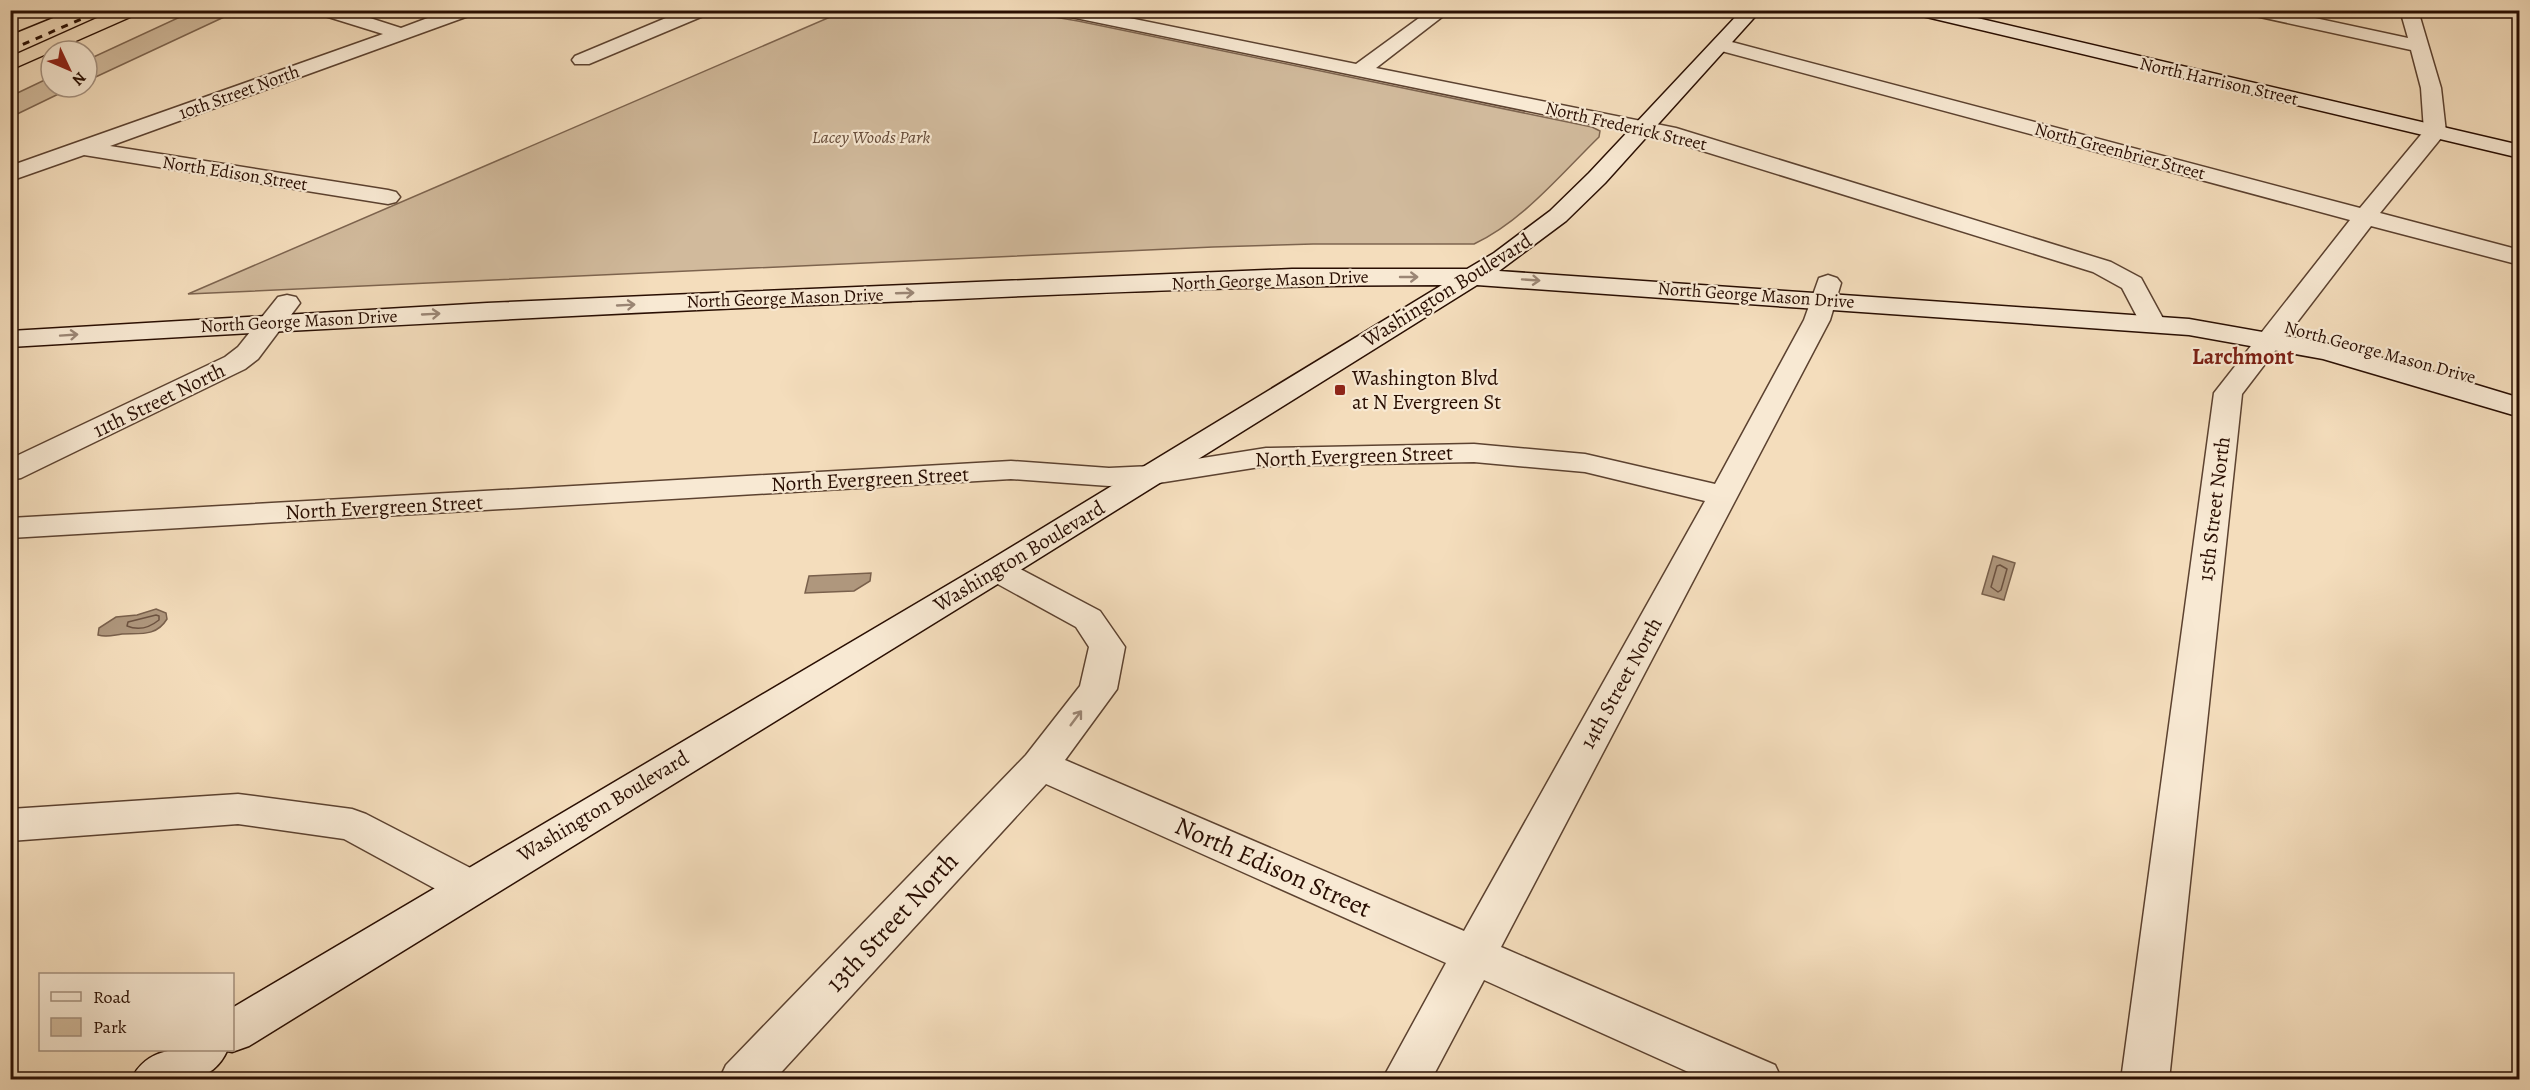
<svg xmlns="http://www.w3.org/2000/svg" width="2530" height="1090" font-family="Alegreya,serif">
  <style>
    .green { fill: #d1ba9c; stroke: #7d644f; stroke-width: 1.5 }
    .water { fill: #af977d; stroke: #79604c; stroke-width: 1.5 }
    .lines { fill: none; stroke-linecap: round; stroke-linejoin: round }
    .shore { stroke: #6c5240; stroke-width: 1.5 }
    .street-casing { stroke: #5c4230; stroke-width: 3 }
    .secondary-casing { stroke: #290e02; stroke-width: 3 }
    .highway-casing { stroke: #290e02; stroke-width: 3 }
    .street { fill: #f8e9d3; fill-rule: evenodd }
    .secondary { fill: #f8e9d3; fill-rule: evenodd }
    .highway { fill: #f4ddbc; fill-rule: evenodd }
    .rail { stroke: #290e02; stroke-width: 3; stroke-dasharray: 7 7; stroke-linecap: butt }
    .oneway { stroke: #9b8675 }
    .poi-dot { fill: #8f2418; stroke: #f8e9d3; stroke-width: 2 }
    .labels { text-anchor: middle; dominant-baseline: central; stroke-width: 4.5; stroke-linejoin: round; paint-order: stroke }
    .far-street-label { font-size: 18px; fill: #290e02; stroke: #f8e9d3 }
    .far-park-label { font-size: 18px; font-style: italic; fill: #644a38; stroke: #f8e9d3 }
    .street-label { font-size: 21px; fill: #290e02; stroke: #f8e9d3 }
    .poi-label { font-size: 21px; fill: #290e02; stroke: #f8e9d3; text-anchor: start }
    .neighbourhood-label { font-size: 22px; font-weight: bold; fill: #7a1f14; stroke: #f8e9d3 }
    .near-street-label { font-size: 26px; fill: #290e02; stroke: #f8e9d3 }
  </style>
  <rect width="100%" height="100%" fill="#f4ddbc"/>
  <filter id="stains"><feTurbulence type="fractalNoise" baseFrequency=".00333" numOctaves="4"/><feColorMatrix values="0 0 0 0 .2 0 0 0 0 .09 0 0 0 0 .02 0 0 0 .5 -.17"/></filter>
  <radialGradient id="worn" r=".72"><stop offset=".6" stop-color="#630" stop-opacity="0"/><stop offset="1" stop-color="#630" stop-opacity=".3"/></radialGradient>
  <!-- green -->
  <g class="green">
    <polygon points="195,10 237,11 87,81 87,60"/>
    <path d="M 844,11 L 1019,11 L 1078,21 L 1592,127 L 1600,131 L 1599,137 C 1561,174 1523,221 1474,244 L 1313,244 L 1213,247 L 188,294 Z"/>
    <polygon points="51,77 51,87 73,87 11,117 11,96"/>
  </g>
  <!-- water -->
  <g class="water">
    <polygon points="1993,556 2015,563 2004,600 1982,594"/>
    <polygon points="871,573 870,581 854,591 805,593 809,576"/>
    <path d="M 156,609 L 166,613 L 167,619 C 156,637 140,633 122,634 C 114,635 107,638 98,635 L 99,628 L 116,617 L 137,615 Z"/>
  </g>
  <g class="lines">
    <!-- shore -->
    <g class="shore">
      <polygon points="2000,565 2007,569 2001,590 1998,592 1991,587 1997,566"/>
      <path d="M 156,615 L 159,616 L 159,620 C 149,628 139,631 127,626 L 128,622 Z"/>
    </g>
    <defs>
      <g id="street">
        <polygon points="323,10 345,10 401,28 449,10 477,10 474,14 110,146 388,190 396,192 400,197 396,202 388,204 84,155 10,181 10,166 383,34 325,16"/>
        <polygon points="685,10 711,10 708,14 589,64 575,64 572,60 575,56"/>
        <polygon points="1052,10 1090,10 1356,64 1430,10 1451,10 1376,68 1676,128 2111,262 2141,278 2166,324 2162,330 2153,332 2144,330 2122,288 2093,272 1664,139 1061,15"/>
        <polygon points="2242,10 2278,10 2408,38 2402,17 2405,10 2423,10 2420,17 2441,88 2446,132 2380,213 2520,250 2520,265 2371,226 2242,394 2169,1080 2121,1080 2214,393 2350,220 1714,49 1712,45 1714,41 1728,41 2360,208 2424,131 2421,88 2411,50 2251,15"/>
        <polygon points="1828,275 1837,278 1841,283 1830,320 1501,947 1775,1065 1782,1080 1706,1080 1484,980 1431,1080 1382,1080 1446,963 1046,784 774,1080 719,1080 726,1065 1026,755 1080,686 1089,647 1076,627 985,577 980,570 985,563 997,559 1009,563 1100,611 1125,647 1117,689 1065,760 1464,931 1705,501 1585,472 1474,462 1266,466 1152,484 1109,486 1011,479 10,538 10,518 1011,461 1109,468 1152,466 1266,448 1474,444 1585,454 1715,484 1804,320 1819,278"/>
        <polygon points="287,295 296,297 300,303 258,359 245,369 21,478 10,480 10,459 225,357 238,347 278,297"/>
        <polygon points="238,794 352,809 366,814 484,875 490,887 484,899 469,904 454,899 344,839 238,824 10,841 10,809"/>
      </g>
      <g id="secondary">
        <path d="M 1742,10 L 1761,10 L 1605,183 L 1566,221 L 1499,271 L 2189,319 L 2325,343 L 2424,369 L 2520,398 L 2520,417 L 2323,359 L 2189,335 L 1477,285 L 1009,577 L 249,1046 L 232,1052 L 227,1051 C 209,1090 168,1080 131,1080 C 150,1039 195,1050 232,1050 L 232,1008 L 985,563 L 1442,285 C 1264,285 1087,293 909,301 C 609,313 310,329 10,347 L 10,331 L 487,303 L 737,292 L 1292,269 L 1467,269 L 1494,253 L 1550,211 L 1589,173 Z"/>
        <polygon points="1909,10 1943,10 2520,145 2520,158 1918,15"/>
      </g>
      <g id="highway">
        <polygon points="37,10 62,10 59,14 10,34 10,22"/>
        <polygon points="115,10 140,10 137,14 10,70 10,57"/>
      </g>
    </defs>
    <!-- street casing -->
    <use href="#street" class="street-casing"/>
    <!-- secondary casing -->
    <use href="#secondary" class="secondary-casing"/>
    <!-- highway casing -->
    <use href="#highway" class="highway-casing"/>
    <!-- street -->
    <use href="#street" class="street"/>
    <!-- secondary -->
    <use href="#secondary" class="secondary"/>
    <!-- highway -->
    <use href="#highway" class="highway"/>
    <!-- rail -->
    <polyline class="rail" points="10,50 102,10"/>
  </g>
  <!-- one-way arrows -->
  <defs><path id="oneway-shaft" d="M-6 0H5M1.5-3L5.5 0L1.5 3" fill="none" stroke-width="1.6" stroke-linecap="round" stroke-linejoin="round" transform="scale(1.5)"/></defs>
  <g class="oneway">
    <use href="#oneway-shaft" transform="translate(1409 277)"/>
    <use href="#oneway-shaft" transform="translate(1531 280) rotate(4)"/>
    <use href="#oneway-shaft" transform="translate(905 293) rotate(-2)"/>
    <use href="#oneway-shaft" transform="translate(626 305) rotate(-3)"/>
    <use href="#oneway-shaft" transform="translate(431 314) rotate(-3)"/>
    <use href="#oneway-shaft" transform="translate(69 335) rotate(-4)"/>
    <use href="#oneway-shaft" transform="translate(1076 718) rotate(-53)"/>
  </g>
  <!-- markers -->
  <rect class="poi-dot" x="1334" y="384" width="12" height="12" rx="3"/>
  <g class="labels">
    <!-- far-street labels -->
    <g class="far-street-label">
      <text transform="translate(2219 81) rotate(13)">North Harrison Street</text>
      <text transform="translate(239 92) rotate(-20)">10th Street North</text>
      <text transform="translate(1626 126) rotate(13)">North Frederick Street</text>
      <text transform="translate(2120 151) rotate(15)">North Greenbrier Street</text>
      <text transform="translate(235 173) rotate(9)">North Edison Street</text>
      <text transform="translate(1270 280) rotate(-2)">North George Mason Drive</text>
      <text transform="translate(1756 295) rotate(4)">North George Mason Drive</text>
      <text transform="translate(785 298) rotate(-2)">North George Mason Drive</text>
      <text transform="translate(299 321) rotate(-3)">North George Mason Drive</text>
      <text transform="translate(2380 352) rotate(15)">North George Mason Drive</text>
    </g>
    <!-- far-park labels -->
    <g class="far-park-label">
      <text x="871" y="137">Lacey Woods Park</text>
    </g>
    <!-- street labels -->
    <g class="street-label">
      <text transform="translate(1447 290) rotate(-32)">Washington Boulevard</text>
      <text transform="translate(159 400) rotate(-26)">11th Street North</text>
      <text transform="translate(1354 456) rotate(-2)">North Evergreen Street</text>
      <text transform="translate(870 479) rotate(-3)">North Evergreen Street</text>
      <text transform="translate(384 507) rotate(-3)">North Evergreen Street</text>
      <text transform="translate(2214 509) rotate(-83)">15th Street North</text>
      <text transform="translate(1019 556) rotate(-31)">Washington Boulevard</text>
      <text transform="translate(1621 683) rotate(-61)">14th Street North</text>
      <text transform="translate(603 806) rotate(-31)">Washington Boulevard</text>
    </g>
    <!-- poi labels -->
    <g class="poi-label">
      <text x="1352" y="378">Washington Blvd<tspan x="1352" dy="24">at N Evergreen St</tspan></text>
    </g>
    <!-- neighbourhood labels -->
    <g class="neighbourhood-label">
      <text x="2243" y="357">Larchmont</text>
    </g>
    <!-- near-street labels -->
    <g class="near-street-label">
      <text transform="translate(1273 867) rotate(24)">North Edison Street</text>
      <text transform="translate(892 922) rotate(-47)">13th Street North</text>
    </g>
  </g>
  <!-- margin -->
  <rect width="2530" height="1090" fill="none" stroke="#f4ddbc" stroke-width="36"/>
  <rect x="12" y="12" width="2506" height="1066" fill="none" stroke="#290e02" stroke-width="3"/>
  <rect x="18" y="18" width="2494" height="1054" fill="none" stroke="#290e02" stroke-width="1.5"/>
  <!-- legend -->
  <rect x="39" y="973" width="195" height="78" fill="#f8e9d3" stroke="#a5917f" stroke-width="1.5"/>
  <rect x="51" y="992" width="30" height="9" fill="#f8e9d3" stroke="#a5917f" stroke-width="1.5"/>
  <text x="93" y="1003" font-size="18" fill="#290e02">Road</text>
  <rect x="51" y="1018" width="30" height="18" fill="#d1ba9c" stroke="#a5917f" stroke-width="1.5"/>
  <text x="93" y="1033" font-size="18" fill="#290e02">Park</text>
  <!-- north arrow -->
  <g transform="translate(69 69) rotate(134)"><circle r="28" fill="#f8e9d3" stroke="#a5917f" stroke-width="1.5"/>
  <path d="M0-4.5L10 22L0 15L-10 22Z" fill="#8f2418"/>
  <text y="-9" font-size="16" font-weight="bold" text-anchor="middle" fill="#290e02">N</text>
  </g>
  <rect width="100%" height="100%" filter="url(#stains)"/>
  <rect width="100%" height="100%" fill="url(#worn)"/>
</svg>
